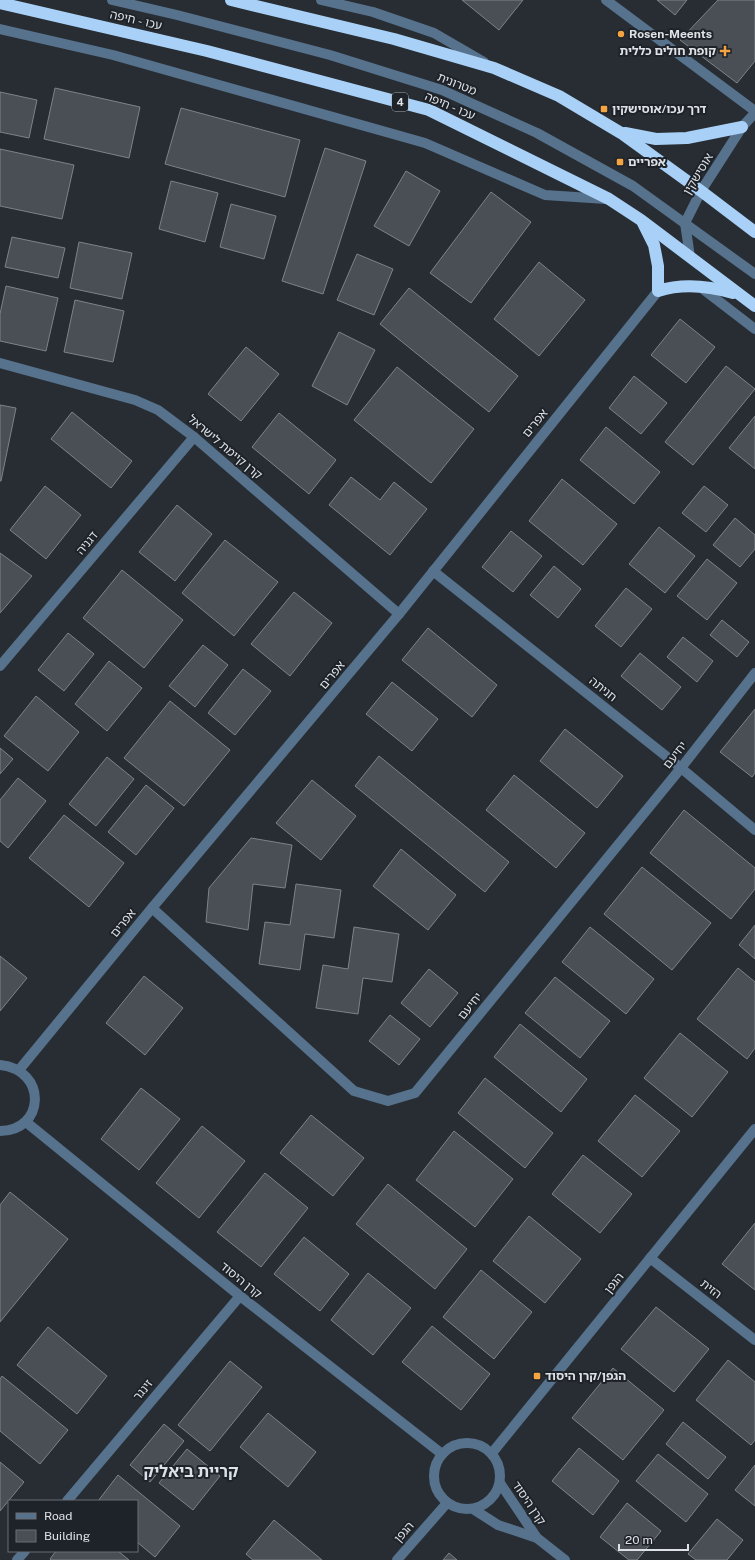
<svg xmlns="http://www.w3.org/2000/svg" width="755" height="1560" font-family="'Public Sans','Noto Sans Hebrew',sans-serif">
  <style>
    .building { fill: #494f55; stroke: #7c8389 }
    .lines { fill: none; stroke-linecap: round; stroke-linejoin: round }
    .minor { stroke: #57728c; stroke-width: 10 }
    .highway { stroke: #a9d1f7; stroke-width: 12 }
    .poi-dot { fill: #f4a443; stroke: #1e2329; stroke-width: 1.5 }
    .labels { text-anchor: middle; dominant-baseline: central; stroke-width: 4; stroke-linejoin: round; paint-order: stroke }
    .shield { fill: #1e2329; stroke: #a4a9ad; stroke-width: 1 }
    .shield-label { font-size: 11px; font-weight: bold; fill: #dee2e6 }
    .street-label { font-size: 12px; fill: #dee2e6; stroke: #1e2329 }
    .poi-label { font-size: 12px; font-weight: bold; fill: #dee2e6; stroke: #1e2329; text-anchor: start }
    .district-label { font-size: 16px; font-weight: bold; fill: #dae1e9; stroke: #1e2329 }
  </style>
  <rect width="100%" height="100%" fill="#272d33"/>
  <!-- building -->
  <g class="building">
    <polygon points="462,0 523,0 499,30"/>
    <polygon points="657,0 687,0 675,15"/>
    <polygon points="718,0 755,0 755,61 737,83 680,40"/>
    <polygon points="55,88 140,107 129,158 44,139"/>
    <polygon points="0,92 37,100 29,138 0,132"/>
    <polygon points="181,108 300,140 285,197 165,164"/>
    <polygon points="325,148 366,161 323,294 282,281"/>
    <polygon points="0,149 74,165 62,219 0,206"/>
    <polygon points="406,171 440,191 409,246 374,226"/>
    <polygon points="171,181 218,193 205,242 159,229"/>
    <polygon points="491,192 531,222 471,303 430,273"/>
    <polygon points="231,204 276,216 264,259 220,247"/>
    <polygon points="12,237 65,248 58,278 5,267"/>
    <polygon points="79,242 132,253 122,299 70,288"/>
    <polygon points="357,254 393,269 374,315 337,300"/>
    <polygon points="539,262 585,300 539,356 494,319"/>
    <polygon points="6,286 58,298 46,351 0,341 0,314"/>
    <polygon points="409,288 518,376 489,412 380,324"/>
    <polygon points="75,300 124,311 113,362 64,352"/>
    <polygon points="680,319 715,347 686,383 651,355"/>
    <polygon points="339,332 375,350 347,405 312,386"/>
    <polygon points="246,347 279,374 241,421 208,394"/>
    <polygon points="726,366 755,389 693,465 665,442"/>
    <polygon points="397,367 474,429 431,483 354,420"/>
    <polygon points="634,376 667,403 641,434 609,408"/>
    <polygon points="0,405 16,408 1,481 0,481"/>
    <polygon points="72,412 132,461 111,488 51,439"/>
    <polygon points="279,413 336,460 309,494 252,447"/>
    <polygon points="755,416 755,469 729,448"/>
    <polygon points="606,427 660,472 634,504 580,460"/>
    <polygon points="351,477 380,500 394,482 427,509 390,555 329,505"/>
    <polygon points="562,479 617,524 583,565 529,521"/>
    <polygon points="45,486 81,515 46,559 10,530"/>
    <polygon points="704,486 728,505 706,532 682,513"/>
    <polygon points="177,505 212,534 175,581 139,552"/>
    <polygon points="735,518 755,535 755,549 740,567 713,545"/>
    <polygon points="659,527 695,556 665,593 629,564"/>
    <polygon points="511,531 542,556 513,592 482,567"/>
    <polygon points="225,540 278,582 234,636 182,593"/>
    <polygon points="0,553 32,576 0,613"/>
    <polygon points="707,559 737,583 707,620 677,596"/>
    <polygon points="554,566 581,589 558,618 530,595"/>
    <polygon points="122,570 183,620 144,668 83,618"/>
    <polygon points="626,588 652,609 621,647 595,626"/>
    <polygon points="294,592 332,623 290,676 251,644"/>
    <polygon points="722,620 749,642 737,657 710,635"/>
    <polygon points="428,628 497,685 472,717 402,660"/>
    <polygon points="68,633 94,654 64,691 38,670"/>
    <polygon points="683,637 713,661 697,682 667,657"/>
    <polygon points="203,645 228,665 195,707 169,686"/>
    <polygon points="640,653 681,687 662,710 621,676"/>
    <polygon points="109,661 142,688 107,731 75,704"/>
    <polygon points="243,669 271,691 235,735 208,713"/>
    <polygon points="392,682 438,719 412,751 366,714"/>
    <polygon points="36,696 79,732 48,771 4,736"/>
    <polygon points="170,701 230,750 184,806 124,758"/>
    <polygon points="755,709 755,773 752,777 720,752"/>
    <polygon points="565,729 623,776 597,808 540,761"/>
    <polygon points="0,748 13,759 0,774"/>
    <polygon points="379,756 509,862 485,892 355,786"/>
    <polygon points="107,757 134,779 96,826 69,804"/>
    <polygon points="514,775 585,833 556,868 486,810"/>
    <polygon points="18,778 46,801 8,848 0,841 0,800"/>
    <polygon points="312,780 356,816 321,860 276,823"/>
    <polygon points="146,785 174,808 136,855 108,832"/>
    <polygon points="684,810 755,868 755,889 731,919 650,853"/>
    <polygon points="64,815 124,863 89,907 29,858"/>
    <polygon points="251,838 292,845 285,888 253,884 248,930 206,922 209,888"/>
    <polygon points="401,849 456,895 428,930 373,886"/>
    <polygon points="642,867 711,923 672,970 604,914"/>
    <polygon points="296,884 341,890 334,938 305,934 300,970 259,964 265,922 290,925"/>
    <polygon points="755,925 755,959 739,945"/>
    <polygon points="354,927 399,934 392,982 363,978 358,1014 316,1008 323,965 348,969"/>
    <polygon points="590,927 654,979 626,1014 562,962"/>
    <polygon points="0,956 27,978 0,1011"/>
    <polygon points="738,968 755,982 755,1048 747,1059 697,1019"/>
    <polygon points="429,969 458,993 430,1027 401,1003"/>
    <polygon points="144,976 183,1008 145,1055 106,1023"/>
    <polygon points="555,977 610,1021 580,1058 525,1013"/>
    <polygon points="390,1015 420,1039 399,1065 369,1041"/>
    <polygon points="520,1024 587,1079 561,1112 494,1057"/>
    <polygon points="680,1033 728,1072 692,1117 644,1078"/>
    <polygon points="485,1078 553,1133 525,1168 458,1113"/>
    <polygon points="141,1088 180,1119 139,1170 101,1139"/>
    <polygon points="635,1095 680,1131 642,1177 598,1141"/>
    <polygon points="311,1115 364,1158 333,1196 280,1153"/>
    <polygon points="202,1126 245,1161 199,1218 156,1183"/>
    <polygon points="454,1131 513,1179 475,1227 416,1180"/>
    <polygon points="583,1155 632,1194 600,1233 552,1194"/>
    <polygon points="265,1173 308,1208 261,1267 217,1232"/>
    <polygon points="388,1184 467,1249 435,1289 356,1224"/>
    <polygon points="10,1192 68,1239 0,1322 0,1205"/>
    <polygon points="529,1216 581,1259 545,1303 493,1261"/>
    <polygon points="755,1223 755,1290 722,1264"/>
    <polygon points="304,1237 349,1274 320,1311 274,1274"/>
    <polygon points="481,1270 532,1312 494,1359 443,1317"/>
    <polygon points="368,1273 411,1308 373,1355 331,1320"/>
    <polygon points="656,1307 709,1349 674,1392 621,1349"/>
    <polygon points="432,1326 490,1374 461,1410 402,1362"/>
    <polygon points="48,1327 107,1376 77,1414 17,1365"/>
    <polygon points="728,1360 755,1382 755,1440 751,1445 696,1400"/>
    <polygon points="230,1361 262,1387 210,1451 178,1425"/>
    <polygon points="613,1368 664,1410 623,1460 572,1418"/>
    <polygon points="2,1376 68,1430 40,1464 0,1431 0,1379"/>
    <polygon points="268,1413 316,1452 288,1487 240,1447"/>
    <polygon points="683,1422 726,1457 708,1479 666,1444"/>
    <polygon points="164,1424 184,1441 150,1482 130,1465"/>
    <polygon points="579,1448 619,1481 593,1515 552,1481"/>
    <polygon points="187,1449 220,1476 193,1510 159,1483"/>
    <polygon points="658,1454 708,1494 686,1522 636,1481"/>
    <polygon points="0,1462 24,1482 0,1511"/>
    <polygon points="755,1465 755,1506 735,1490"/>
    <polygon points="118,1475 180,1526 155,1557 137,1542 137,1501 98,1501"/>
    <polygon points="627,1503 661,1531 637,1560 629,1560 600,1537"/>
    <polygon points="717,1519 743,1540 727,1560 696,1560 688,1554"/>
    <polygon points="274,1520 322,1560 253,1560 246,1554"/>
    <polygon points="56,1551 118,1551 129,1560 51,1560 50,1559"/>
    <polygon points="449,1553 457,1560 443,1560"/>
  </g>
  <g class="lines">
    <!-- minor -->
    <g class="minor">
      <polyline points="112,0 177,15 330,55 442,90 537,133 633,186 755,274"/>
      <polyline points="321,0 373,12 434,33 484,62"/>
      <polyline points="606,0 755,111"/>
      <polyline points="0,29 113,55 425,143 545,195 606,199"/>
      <polyline points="690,257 685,223 701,191 742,127 755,113"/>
      <polyline points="699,286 755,329"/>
      <polyline points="0,363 135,400 158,410 194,437 399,614"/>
      <polyline points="433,571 681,768 755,830"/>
      <polyline points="0,666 194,437"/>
      <polyline points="152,908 354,1091 388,1101 415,1093 681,768 755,673"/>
      <path d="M 0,1065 C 48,1070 45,1131 0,1131"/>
      <polyline points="19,1070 152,908 399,614 658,291"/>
      <polyline points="26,1122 240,1296 442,1454"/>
      <polyline points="650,1258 755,1340"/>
      <circle cx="467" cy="1476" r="33"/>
      <polyline points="492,1453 755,1129"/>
      <polyline points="500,1483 537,1538 565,1560"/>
      <polyline points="67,1501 240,1296"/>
      <polyline points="473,1509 498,1525 537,1538"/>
      <polyline points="17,1560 25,1551"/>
      <polyline points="397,1560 447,1503"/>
    </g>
    <!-- highway -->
    <g class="highway">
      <polyline points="231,0 394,39 494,68 559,96 621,133 701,191 755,232"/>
      <polyline points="0,3 207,51 429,110 609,199 641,220 755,306"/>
      <polyline points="625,133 656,139 687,138 742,127"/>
      <path d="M 643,223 L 654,245 L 658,266 L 658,291 C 683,283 709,286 733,293"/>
    </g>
  </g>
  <!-- markers -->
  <g class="poi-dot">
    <circle cx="621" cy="34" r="4"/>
    <path d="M723 45h4v4h4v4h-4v4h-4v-4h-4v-4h4z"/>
    <rect x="600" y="105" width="8" height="8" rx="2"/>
    <rect x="616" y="158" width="8" height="8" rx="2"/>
    <rect x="533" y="1372" width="8" height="8" rx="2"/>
  </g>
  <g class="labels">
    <!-- shield labels -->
    <rect class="shield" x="392" y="93" width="16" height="18" rx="3"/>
    <g class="shield-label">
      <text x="400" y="102">4</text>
    </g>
    <!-- street labels -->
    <g class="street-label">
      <text transform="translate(136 20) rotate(13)">עכו - חיפה</text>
      <text transform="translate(457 84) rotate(22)">מטרונית</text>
      <text transform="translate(450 106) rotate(23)">עכו - חיפה</text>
      <text transform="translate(698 174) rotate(-59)">אוסישקין</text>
      <text transform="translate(535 423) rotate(-51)">אפרים</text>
      <text transform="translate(225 447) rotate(40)">קרן קיימת לישראל</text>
      <text transform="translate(87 543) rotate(-50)">דגניה</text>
      <text transform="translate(332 675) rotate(-50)">אפרים</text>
      <text transform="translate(603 689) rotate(39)">חניתה</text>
      <text transform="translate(675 755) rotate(-52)">יחיעם</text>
      <text transform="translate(123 923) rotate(-51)">אפרים</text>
      <text transform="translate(470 1006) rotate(-51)">יחיעם</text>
      <text transform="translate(241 1280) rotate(39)">קרן היסוד</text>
      <text transform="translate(614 1283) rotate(-51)">הגפן</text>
      <text transform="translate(711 1289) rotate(38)">הזית</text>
      <text transform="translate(143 1390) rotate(-50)">זינגר</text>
      <text transform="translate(529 1503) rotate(56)">קרן היסוד</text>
      <text transform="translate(404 1532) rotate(-49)">הגפן</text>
    </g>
    <!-- poi labels -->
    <g class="poi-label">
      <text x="629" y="34">Rosen-Meents</text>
      <text x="716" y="51" text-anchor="end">קופת חולים כללית</text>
      <text x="612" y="109">דרך עכו/אוסישקין</text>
      <text x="628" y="162">אפריים</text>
      <text x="545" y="1376">הגפן/קרן היסוד</text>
    </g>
    <!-- district labels -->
    <g class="district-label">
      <text x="191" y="1471">קריית ביאליק</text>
    </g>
  </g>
  <!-- legend -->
  <rect x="8" y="1500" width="130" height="52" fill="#1e2329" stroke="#6b6f75"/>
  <rect x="16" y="1513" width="20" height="6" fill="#57728c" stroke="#6b6f75"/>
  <text x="44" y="1520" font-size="12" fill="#dee2e6">Road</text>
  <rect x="16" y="1530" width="20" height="12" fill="#494f55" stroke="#6b6f75"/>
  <text x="44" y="1540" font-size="12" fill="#dee2e6">Building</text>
  <!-- scale -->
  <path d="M619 1544v6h69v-6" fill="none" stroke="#dee2e6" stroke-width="2"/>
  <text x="625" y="1544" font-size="12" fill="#dee2e6" stroke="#1e2329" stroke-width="3" paint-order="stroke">20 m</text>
</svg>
